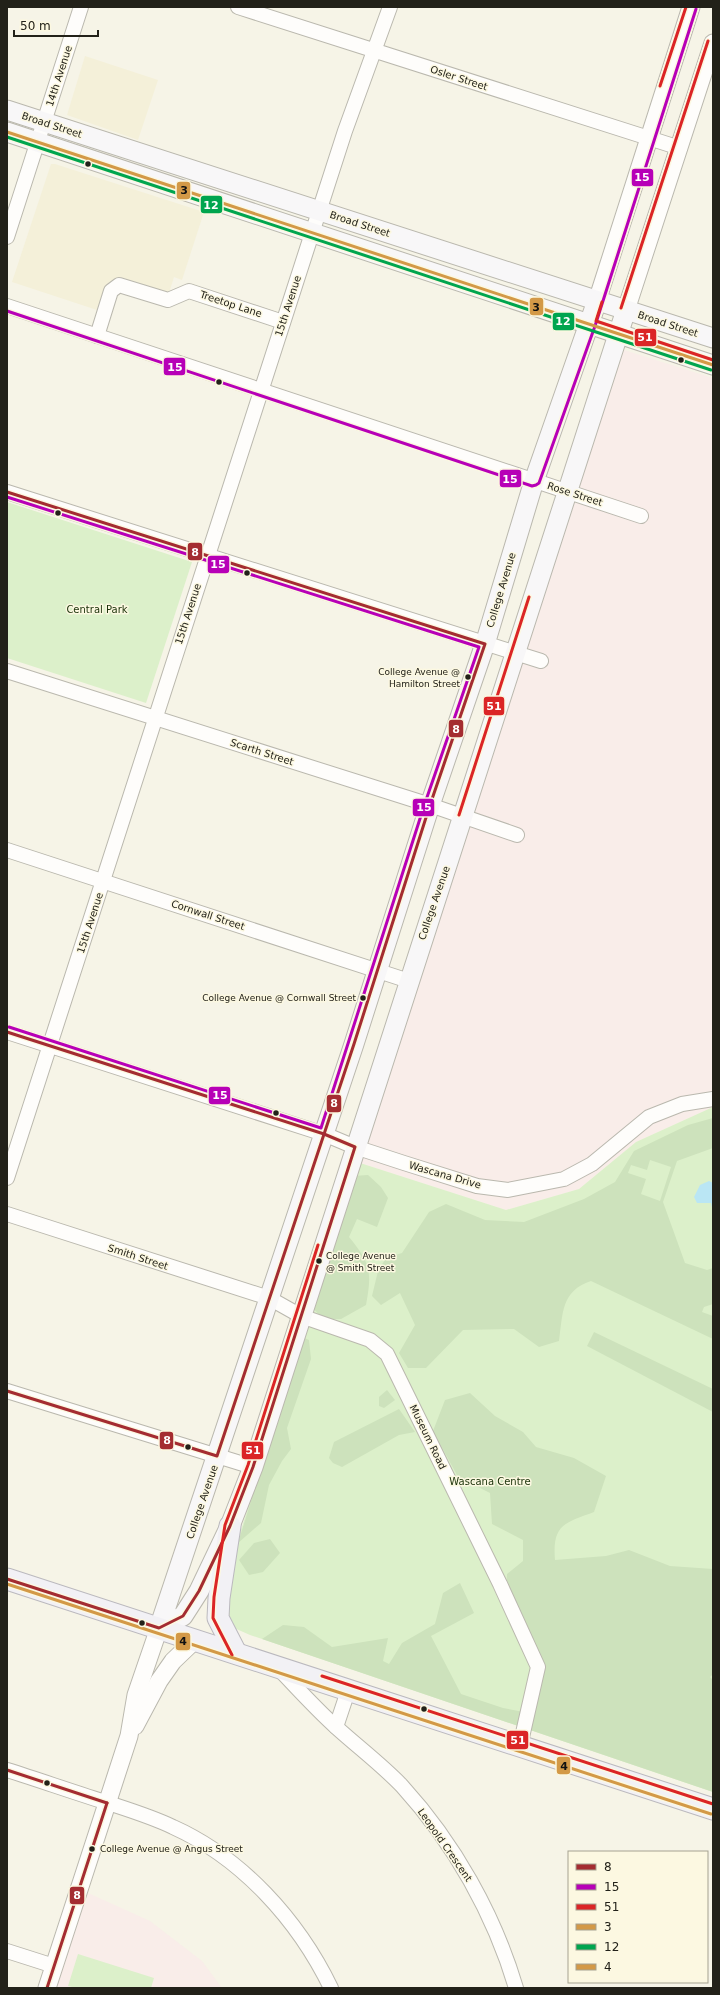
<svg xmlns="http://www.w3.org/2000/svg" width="720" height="1995" font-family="'DejaVu Sans',sans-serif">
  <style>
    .built { fill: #f4f0d9 }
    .education { fill: #f9ede9 }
    .green { fill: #dcf0ca }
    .forest { fill: #cde2bc; fill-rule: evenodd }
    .water { fill: #bae6f4 }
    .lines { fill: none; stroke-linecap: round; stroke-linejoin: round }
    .minor-casing { stroke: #bab8ae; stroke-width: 16 }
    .tertiary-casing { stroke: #bab8ae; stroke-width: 19 }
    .secondary-casing { stroke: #bab8ae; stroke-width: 21 }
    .primary-casing { stroke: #bbb9be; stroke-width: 23 }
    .minor { stroke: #fefdfb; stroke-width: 14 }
    .tertiary { stroke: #fefdfb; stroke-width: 17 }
    .secondary { stroke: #f8f7f8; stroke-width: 19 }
    .primary { stroke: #f2f1f5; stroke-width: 21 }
    .bus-1-casing { stroke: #fcf8e1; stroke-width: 6 }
    .bus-2-casing { stroke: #fcf8e1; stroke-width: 6 }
    .bus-3-casing { stroke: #fcf8e1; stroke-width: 6 }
    .bus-4-casing { stroke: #fcf8e1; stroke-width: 6 }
    .bus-5-casing { stroke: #fcf8e1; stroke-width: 6 }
    .bus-6-casing { stroke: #fcf8e1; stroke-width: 6 }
    .bus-1 { stroke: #a42c31; stroke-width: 3 }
    .bus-2 { stroke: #b700b7; stroke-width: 3 }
    .bus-3 { stroke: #db2526; stroke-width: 3 }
    .bus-4 { stroke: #d39947; stroke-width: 3 }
    .bus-5 { stroke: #00a54f; stroke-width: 3 }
    .bus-6 { stroke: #d39947; stroke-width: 3 }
    .bus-dot { fill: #222119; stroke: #fcf8e1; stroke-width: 1.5 }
    .labels { text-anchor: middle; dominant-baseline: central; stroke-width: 3; stroke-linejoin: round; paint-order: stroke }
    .bus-label { font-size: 9px; fill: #222119; stroke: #fcf8e1; text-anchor: end }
    .street-label { font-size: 10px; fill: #222119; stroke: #fcf8e1 }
    .park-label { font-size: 10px; fill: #183007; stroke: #fcf8e1 }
    .line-badge { stroke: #fcf8e1; stroke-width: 1.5 }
    .badge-label { font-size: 11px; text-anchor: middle; font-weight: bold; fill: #fff }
    .pale-badge-label { font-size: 11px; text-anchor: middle; font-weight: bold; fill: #111 }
  </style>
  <rect width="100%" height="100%" fill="#f6f4e7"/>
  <!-- built -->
  <g class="built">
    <polygon points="85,56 158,80 138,140 67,115"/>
    <polygon points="51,164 55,164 204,212 182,280 174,277 169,293 120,277 116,278 105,286 97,310 12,282"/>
  </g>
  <!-- education -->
  <g class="education">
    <polygon points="624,350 713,378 713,1107 636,1142 579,1189 506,1210 357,1162"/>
    <polygon points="86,1892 150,1921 202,1961 222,1988 56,1988"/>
  </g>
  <!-- green -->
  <g class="green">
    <polygon points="7,502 192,562 146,703 7,658"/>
    <polygon points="713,1107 713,1792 250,1635 232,1627 225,1612 240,1533 357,1162 506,1210 579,1189 636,1142"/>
    <polygon points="78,1954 154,1978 151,1988 76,1988 68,1986"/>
  </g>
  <!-- forest -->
  <g class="forest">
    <path d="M 713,1118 L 713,1148 L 677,1161 L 663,1202 L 685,1263 L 707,1270 L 713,1268 L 713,1304 L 704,1307 L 702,1312 L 713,1316 L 713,1339 L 591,1281 C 561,1291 563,1313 559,1341 L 539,1347 L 514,1329 L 463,1330 L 426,1368 L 408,1368 L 399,1353 L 415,1325 L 400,1293 L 381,1305 L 372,1296 L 378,1271 L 386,1258 L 402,1253 L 429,1212 L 446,1204 L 485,1220 L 524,1222 L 584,1199 L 615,1182 L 634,1151 L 688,1125 ZM 650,1160 L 671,1167 L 660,1201 L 641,1194 L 646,1179 L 628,1173 L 631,1165 L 647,1170 Z"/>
    <path d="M 368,1175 L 381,1187 L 388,1198 L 377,1227 L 357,1219 L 349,1237 C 371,1264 372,1272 366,1305 L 341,1319 L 323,1319 L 312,1307 L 353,1176 Z"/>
    <polygon points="594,1332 713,1389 713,1412 587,1346"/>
    <polygon points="302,1337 309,1340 311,1359 287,1428 291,1449 282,1461 269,1485 261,1523 238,1543"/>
    <polygon points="387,1390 395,1400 384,1408 379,1406 379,1397"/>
    <path d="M 470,1393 L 495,1416 L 523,1432 L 536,1447 L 574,1458 L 606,1476 L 594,1512 C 565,1523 552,1524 555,1560 L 606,1556 L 629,1550 L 670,1566 L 713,1569 L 713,1674 L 710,1677 L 713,1680 L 713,1792 L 262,1639 L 283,1625 L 304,1627 L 332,1647 L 388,1638 L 383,1661 L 389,1664 L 402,1643 L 435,1624 L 443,1593 L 460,1583 L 474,1613 L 431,1636 L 461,1694 L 503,1708 L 534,1714 L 543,1666 L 506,1596 L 507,1574 L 523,1561 L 523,1540 L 492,1524 L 490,1493 L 458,1477 L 433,1431 L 445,1400 Z"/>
    <polygon points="399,1409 415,1432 399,1435 342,1467 333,1463 329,1458 334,1442"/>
    <polygon points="270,1539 280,1553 263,1572 249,1575 239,1560 254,1543"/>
  </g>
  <!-- water -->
  <polygon class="water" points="709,1181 713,1183 713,1212 711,1203 697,1203 694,1197 700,1185"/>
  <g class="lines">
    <defs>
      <g id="minor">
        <polyline points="238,7 680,148"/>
        <polyline points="7,237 81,7"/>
        <polyline points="7,306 641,516"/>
        <polyline points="97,336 111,291 119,285 168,300 189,291 283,322"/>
        <polyline points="7,492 541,661"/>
        <polyline points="7,671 430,805 517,835"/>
        <polyline points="7,850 409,981"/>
        <polyline points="7,1032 324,1134 355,1147 404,1163 477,1186 508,1190 564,1179 592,1164 649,1117 682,1104 713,1099"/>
        <polyline points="7,1178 345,131 390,7"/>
        <polyline points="7,1214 269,1298 301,1316 370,1340 387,1354 500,1584 538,1667 520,1746"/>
        <polyline points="7,1391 253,1467"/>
        <path d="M 279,1669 C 298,1689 316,1709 336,1727 C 358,1747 382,1765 402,1786 C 454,1843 494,1914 516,1988"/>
        <polyline points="336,1727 348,1691"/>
        <path d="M 7,1770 C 39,1780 70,1791 102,1801 C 126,1809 150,1816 173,1827 C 242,1858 298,1920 331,1988"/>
        <polyline points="7,1951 54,1966"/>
      </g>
      <g id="tertiary">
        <polyline points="597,301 691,7"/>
        <polyline points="626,310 713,43"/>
        <polyline points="135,1726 159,1681 173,1661 195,1640"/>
        <polyline points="47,1988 129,1736 136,1695 159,1628"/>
      </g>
      <g id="secondary">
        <polyline points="7,110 713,338"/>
        <polyline points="7,132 713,365"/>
        <polyline points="159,1628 183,1616 199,1591 230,1526 253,1467 626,310"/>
        <polyline points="159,1628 354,1044 430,805 485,644 534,481 597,301"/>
      </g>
      <g id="primary">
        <polyline points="230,1526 219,1598 218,1618 236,1653"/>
        <polyline points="7,1579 713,1809"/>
      </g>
    </defs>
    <!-- minor casing -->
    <use href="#minor" class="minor-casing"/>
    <!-- tertiary casing -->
    <use href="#tertiary" class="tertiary-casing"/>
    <!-- secondary casing -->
    <use href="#secondary" class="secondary-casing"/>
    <!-- primary casing -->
    <use href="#primary" class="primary-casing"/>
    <!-- minor -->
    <use href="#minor" class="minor"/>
    <!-- tertiary -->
    <use href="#tertiary" class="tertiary"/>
    <!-- secondary -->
    <use href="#secondary" class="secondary"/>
    <!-- primary -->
    <use href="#primary" class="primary"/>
    <defs>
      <g id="bus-1">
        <polyline points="7,492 485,644 430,805 354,1044 217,1456 7,1391"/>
        <polyline points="7,1032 324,1134 355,1147 253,1467 230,1526 199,1591 183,1616 159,1628 7,1579"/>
        <polyline points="7,1770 107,1803"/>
        <polyline points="47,1988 107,1803"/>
      </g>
      <g id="bus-2">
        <polyline points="7,311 532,486 536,485 539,483 595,326 696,9"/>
        <polyline points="7,497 479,647 425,803 321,1128 9,1027"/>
      </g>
      <g id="bus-3">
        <polyline points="660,86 686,7"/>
        <polyline points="602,302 596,321 713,360"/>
        <polyline points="621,308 708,41"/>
        <polyline points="459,815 529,597"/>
        <polyline points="232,1655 213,1618 214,1597 225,1525 248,1465 318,1245"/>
        <polyline points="322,1676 713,1804"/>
      </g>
      <polyline id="bus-4" points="7,132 713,365"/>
      <polyline id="bus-5" points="7,137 711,370"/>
      <polyline id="bus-6" points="7,1584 711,1814"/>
    </defs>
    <!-- bus-1 casing -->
    <use href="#bus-1" class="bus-1-casing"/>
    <!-- bus-2 casing -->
    <use href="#bus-2" class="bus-2-casing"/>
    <!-- bus-3 casing -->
    <use href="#bus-3" class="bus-3-casing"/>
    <!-- bus-4 casing -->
    <use href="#bus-4" class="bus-4-casing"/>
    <!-- bus-5 casing -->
    <use href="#bus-5" class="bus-5-casing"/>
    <!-- bus-6 casing -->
    <use href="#bus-6" class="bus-6-casing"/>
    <!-- bus-1 -->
    <use href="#bus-1" class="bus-1"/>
    <!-- bus-2 -->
    <use href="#bus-2" class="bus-2"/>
    <!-- bus-3 -->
    <use href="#bus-3" class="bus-3"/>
    <!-- bus-4 -->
    <use href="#bus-4" class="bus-4"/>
    <!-- bus-5 -->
    <use href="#bus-5" class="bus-5"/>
    <!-- bus-6 -->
    <use href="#bus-6" class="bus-6"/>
  </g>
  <!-- markers -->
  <g class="bus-dot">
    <circle cx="88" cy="164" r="3.5"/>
    <circle cx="681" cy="360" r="3.5"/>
    <circle cx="219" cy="382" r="3.5"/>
    <circle cx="58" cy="513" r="3.5"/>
    <circle cx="247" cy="573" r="3.5"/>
    <circle cx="468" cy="677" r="3.5"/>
    <circle cx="363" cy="998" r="3.5"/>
    <circle cx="276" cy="1113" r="3.5"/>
    <circle cx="319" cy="1261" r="3.5"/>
    <circle cx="188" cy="1447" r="3.5"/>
    <circle cx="142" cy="1623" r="3.5"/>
    <circle cx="424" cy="1709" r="3.5"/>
    <circle cx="47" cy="1783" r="3.5"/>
    <circle cx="92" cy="1849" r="3.5"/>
  </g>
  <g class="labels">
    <!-- bus labels -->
    <g class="bus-label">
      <text x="460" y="672">College Avenue @<tspan x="460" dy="12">Hamilton Street</tspan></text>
      <text x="356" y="998">College Avenue @ Cornwall Street</text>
      <text x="326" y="1256" text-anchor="start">College Avenue<tspan x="326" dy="12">@ Smith Street</tspan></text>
      <text x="100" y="1849" text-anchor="start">College Avenue @ Angus Street</text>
    </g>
    <!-- street labels -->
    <g class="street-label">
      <text transform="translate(59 76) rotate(-72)">14th Avenue</text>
      <text transform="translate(459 78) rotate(18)">Osler Street</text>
      <text transform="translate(52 125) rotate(18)">Broad Street</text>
      <text transform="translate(360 224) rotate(18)">Broad Street</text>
      <text transform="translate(231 304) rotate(18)">Treetop Lane</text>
      <text transform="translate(288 306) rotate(-72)">15th Avenue</text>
      <text transform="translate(668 324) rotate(18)">Broad Street</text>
      <text transform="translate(575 494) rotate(18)">Rose Street</text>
      <text transform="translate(501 590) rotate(-73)">College Avenue</text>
      <text transform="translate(188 614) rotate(-72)">15th Avenue</text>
      <text transform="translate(262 752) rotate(18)">Scarth Street</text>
      <text transform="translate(434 903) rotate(-71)">College Avenue</text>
      <text transform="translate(208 915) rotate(18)">Cornwall Street</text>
      <text transform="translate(90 923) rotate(-72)">15th Avenue</text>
      <text transform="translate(445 1175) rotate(16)">Wascana Drive</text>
      <text transform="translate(138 1257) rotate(18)">Smith Street</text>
      <text transform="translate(428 1437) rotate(64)">Museum Road</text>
      <text transform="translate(202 1502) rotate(-71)">College Avenue</text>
      <text transform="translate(445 1845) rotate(55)">Leopold Crescent</text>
    </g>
    <!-- park labels -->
    <g class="park-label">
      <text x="97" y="609">Central Park</text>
      <text x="490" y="1481">Wascana Centre</text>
    </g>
  </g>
  <g class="line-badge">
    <rect x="631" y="168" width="23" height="19" rx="4" fill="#b700b7"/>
    <rect x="176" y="181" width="15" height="19" rx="4" fill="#d39947"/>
    <rect x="200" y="195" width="23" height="19" rx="4" fill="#00a54f"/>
    <rect x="529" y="297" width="15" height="19" rx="4" fill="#d39947"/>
    <rect x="552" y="312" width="23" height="19" rx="4" fill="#00a54f"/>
    <rect x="634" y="328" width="23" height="19" rx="4" fill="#db2526"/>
    <rect x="163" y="357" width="23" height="19" rx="4" fill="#b700b7"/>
    <rect x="499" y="469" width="23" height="19" rx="4" fill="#b700b7"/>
    <rect x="187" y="542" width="16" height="19" rx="4" fill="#a42c31"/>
    <rect x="207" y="555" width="23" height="19" rx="4" fill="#b700b7"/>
    <rect x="483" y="696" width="22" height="20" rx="4" fill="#db2526"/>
    <rect x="448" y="719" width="16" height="19" rx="4" fill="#a42c31"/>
    <rect x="412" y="798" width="23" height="19" rx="4" fill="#b700b7"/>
    <rect x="208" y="1086" width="23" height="19" rx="4" fill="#b700b7"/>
    <rect x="326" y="1094" width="16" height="19" rx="4" fill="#a42c31"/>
    <rect x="159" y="1431" width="15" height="19" rx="4" fill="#a42c31"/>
    <rect x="241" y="1441" width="23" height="19" rx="4" fill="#db2526"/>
    <rect x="175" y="1632" width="16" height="19" rx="4" fill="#d39947"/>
    <rect x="506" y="1730" width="23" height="20" rx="4" fill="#db2526"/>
    <rect x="556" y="1756" width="15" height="19" rx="4" fill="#d39947"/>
    <rect x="69" y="1886" width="16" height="19" rx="4" fill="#a42c31"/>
  </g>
  <g class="badge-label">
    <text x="642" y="181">15</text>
    <text x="211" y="209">12</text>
    <text x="563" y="325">12</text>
    <text x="645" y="341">51</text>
    <text x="175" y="371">15</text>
    <text x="510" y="483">15</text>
    <text x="195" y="556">8</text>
    <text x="218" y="568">15</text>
    <text x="494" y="710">51</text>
    <text x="456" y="733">8</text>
    <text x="424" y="811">15</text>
    <text x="220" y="1099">15</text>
    <text x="334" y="1107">8</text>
    <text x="167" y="1444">8</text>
    <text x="253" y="1454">51</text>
    <text x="518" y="1744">51</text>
    <text x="77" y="1899">8</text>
  </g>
  <g class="pale-badge-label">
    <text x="184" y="194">3</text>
    <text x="536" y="311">3</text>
    <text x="183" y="1645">4</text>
    <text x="564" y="1770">4</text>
  </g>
  <!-- border -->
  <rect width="720" height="1995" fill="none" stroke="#222119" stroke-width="16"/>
  <!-- legend -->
  <rect x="568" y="1851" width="140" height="132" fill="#fcf8e1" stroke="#a5a291"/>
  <rect x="576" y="1864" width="20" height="6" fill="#a42c31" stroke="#a5a291"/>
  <text x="604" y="1871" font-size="12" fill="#222119">8</text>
  <rect x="576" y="1884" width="20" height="6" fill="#b700b7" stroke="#a5a291"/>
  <text x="604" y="1891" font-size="12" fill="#222119">15</text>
  <rect x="576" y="1904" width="20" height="6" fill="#db2526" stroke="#a5a291"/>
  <text x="604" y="1911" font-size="12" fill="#222119">51</text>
  <rect x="576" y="1924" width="20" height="6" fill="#d39947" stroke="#a5a291"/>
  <text x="604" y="1931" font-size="12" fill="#222119">3</text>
  <rect x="576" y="1944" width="20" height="6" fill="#00a54f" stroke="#a5a291"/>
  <text x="604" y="1951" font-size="12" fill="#222119">12</text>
  <rect x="576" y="1964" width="20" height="6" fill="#d39947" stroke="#a5a291"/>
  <text x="604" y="1971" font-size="12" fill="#222119">4</text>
  <!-- scale -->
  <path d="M14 30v6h84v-6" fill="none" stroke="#222119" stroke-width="2"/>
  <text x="20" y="30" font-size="12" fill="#222119" stroke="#fcf8e1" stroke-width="3" paint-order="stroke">50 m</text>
</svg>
